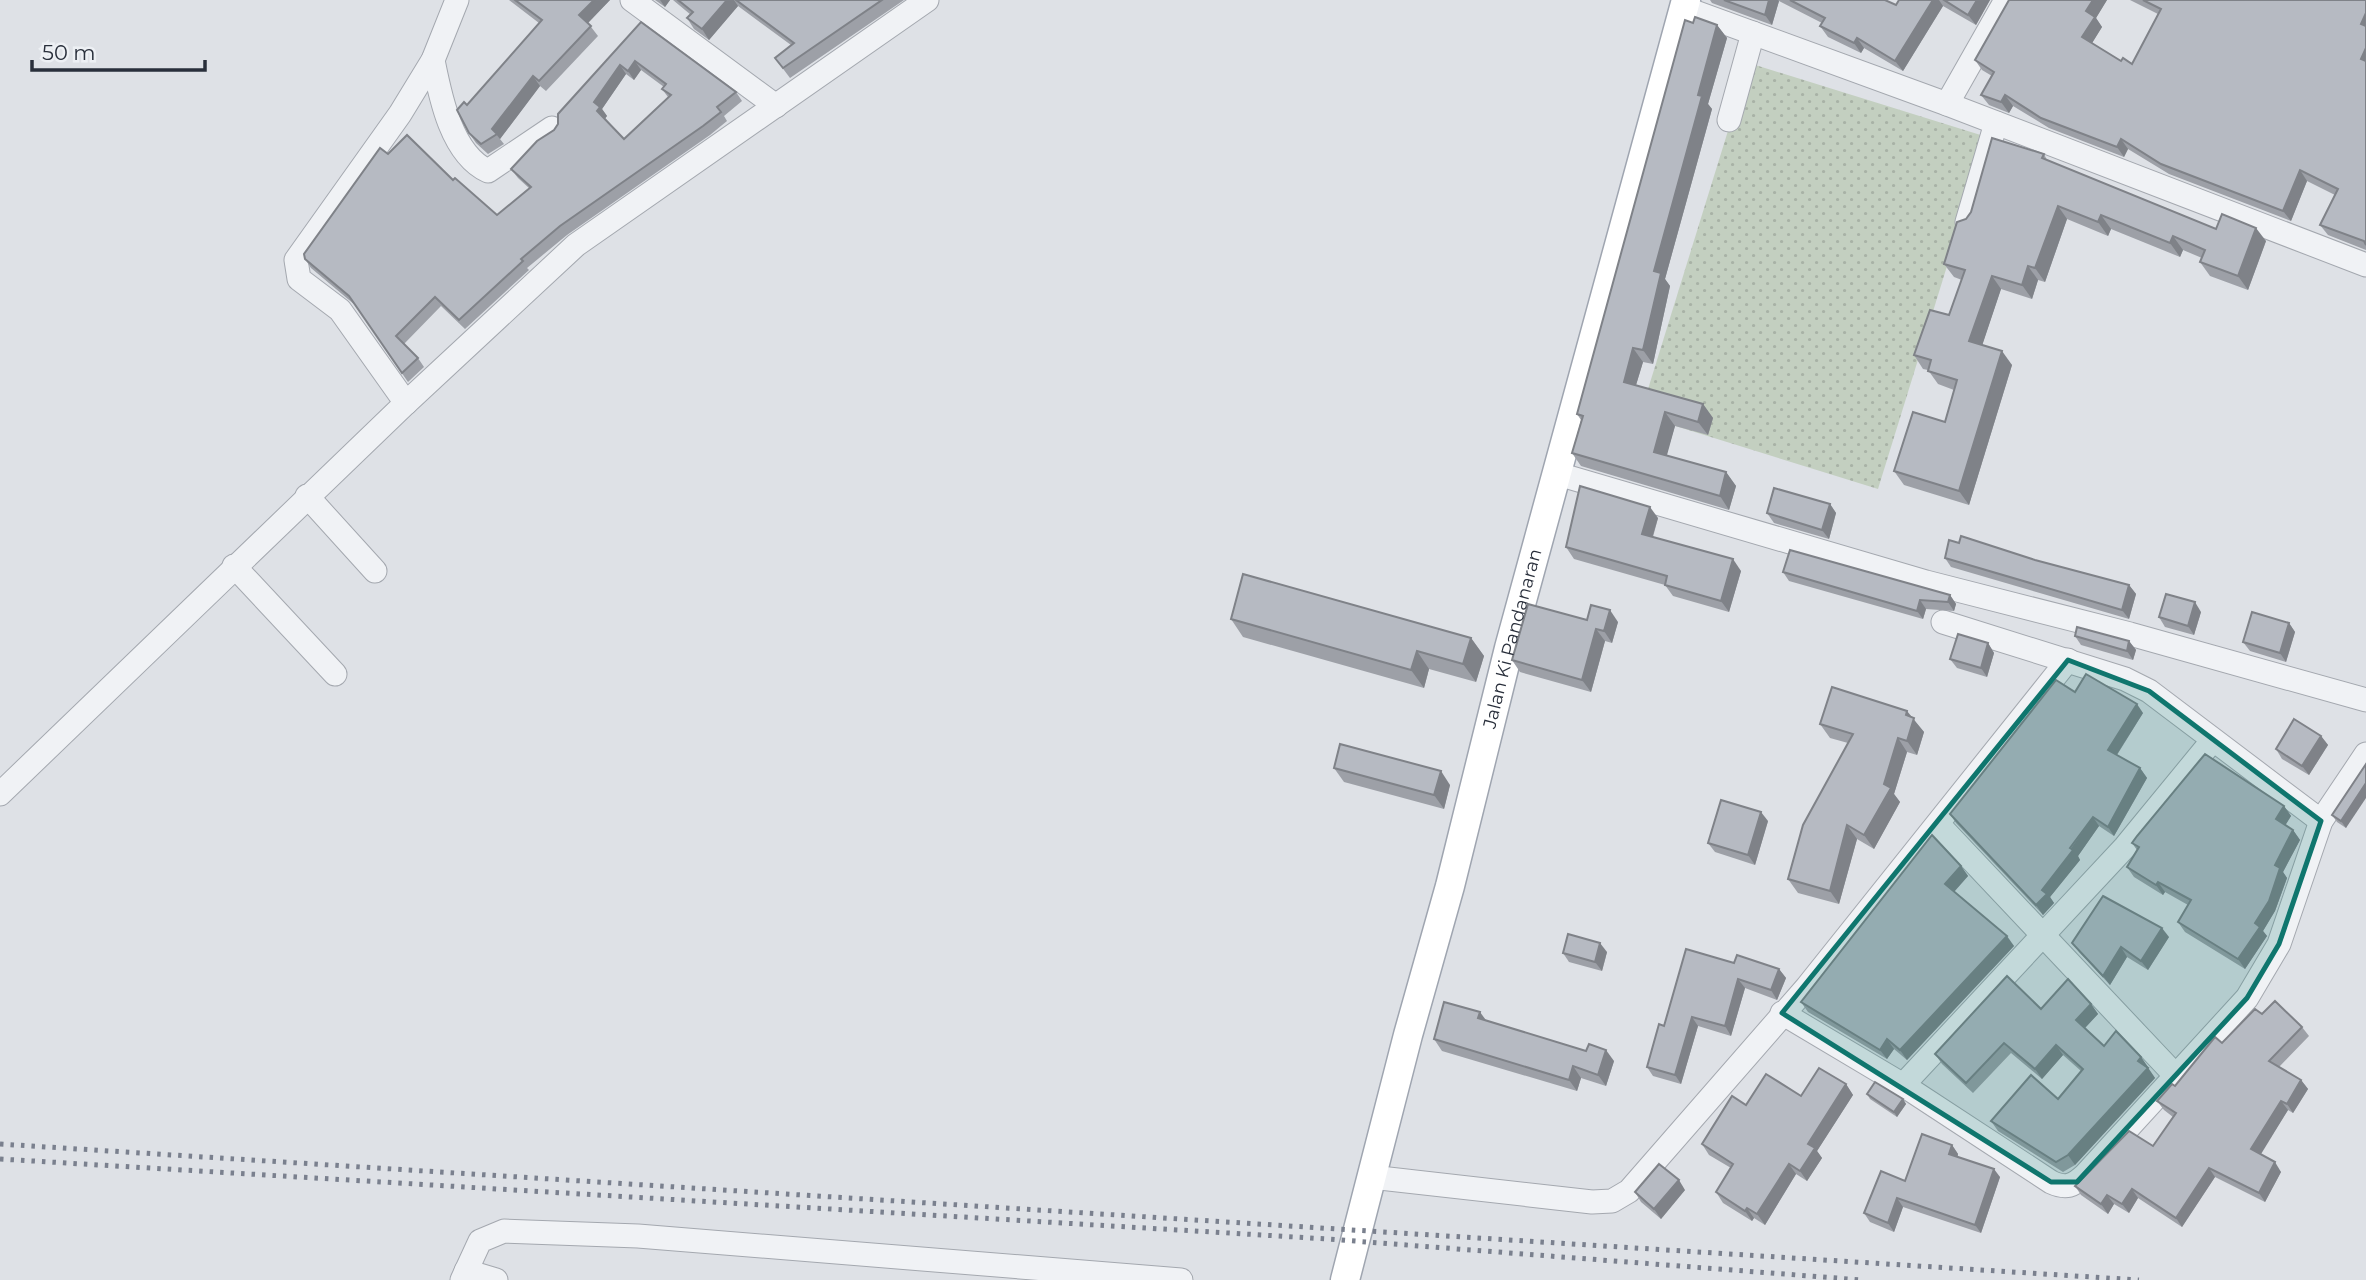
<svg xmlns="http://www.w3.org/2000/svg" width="2366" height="1280" font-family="Montserrat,sans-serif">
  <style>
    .grass { fill: url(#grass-dots) }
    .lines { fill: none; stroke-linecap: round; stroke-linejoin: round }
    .minor-casing { stroke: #a4a8af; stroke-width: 25 }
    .major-casing { stroke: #9fa5b0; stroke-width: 31 }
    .minor { stroke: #f0f2f5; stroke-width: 23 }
    .major { stroke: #fff; stroke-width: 28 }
    .rail { stroke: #7a808e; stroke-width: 5; stroke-dasharray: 3.5 7; stroke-linecap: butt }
    .wall { fill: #9da0a7; fill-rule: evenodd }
    .shaded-wall { fill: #7f8288 }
    .building { fill: #b6bac2; stroke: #7f8288; stroke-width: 2; fill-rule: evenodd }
    .marked { fill: #0f766e; fill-opacity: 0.2; stroke: #0f766e; stroke-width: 5; stroke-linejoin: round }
    .labels { text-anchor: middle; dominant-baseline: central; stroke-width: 7; stroke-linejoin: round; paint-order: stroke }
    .street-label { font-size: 18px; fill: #292f3b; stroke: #edf0f4 }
  </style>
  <defs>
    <pattern id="grass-dots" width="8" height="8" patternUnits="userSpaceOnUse" patternTransform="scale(1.75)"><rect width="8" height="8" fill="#c3cfc0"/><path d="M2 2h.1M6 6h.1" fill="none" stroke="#a8b2a6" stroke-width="1.8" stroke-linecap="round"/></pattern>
  </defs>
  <rect width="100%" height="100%" fill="#dee1e6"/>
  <!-- grass -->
  <polygon class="grass" points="1749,63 1987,137 1878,489 1640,415"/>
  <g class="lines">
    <defs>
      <g id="minor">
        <polyline points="457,0 433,60 400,114 296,260 299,279 340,310 406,403 576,245 927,0"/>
        <polyline points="632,0 776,106"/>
        <polyline points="1684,8 1947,104 2366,265"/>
        <path d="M 433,60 C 440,95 451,154 488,171 L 552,128"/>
        <polyline points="1947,104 2006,0"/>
        <polyline points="1729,120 1753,33"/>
        <polyline points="1967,222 1996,123"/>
        <polyline points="1558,474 1926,582 2130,634 2366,700"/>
        <polyline points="307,496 375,571"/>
        <polyline points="234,566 335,674"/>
        <polyline points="1943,622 2125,679 2149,691 2321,821"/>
        <polyline points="0,794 406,403"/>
        <polyline points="1938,824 2175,1075"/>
        <path d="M 1782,1013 L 1903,1085 L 2051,1182 C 2066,1189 2073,1186 2085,1175 L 2247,998 L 2279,944 L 2321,821 L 2366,754"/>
        <polyline points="1903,1085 2125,847 2212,741"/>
        <polyline points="1371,1177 1592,1202 1612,1201 1629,1191 1807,987 2068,660"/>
        <polyline points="466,1271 496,1280"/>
        <polyline points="462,1280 480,1241 504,1231 638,1236 1181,1280"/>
      </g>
      <g id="major">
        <path id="s1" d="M 1345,1280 L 1408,1035 L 1450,886 L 1509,648 L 1686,0"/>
      </g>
    </defs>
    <!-- minor casing -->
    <use href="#minor" class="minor-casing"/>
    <!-- major casing -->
    <use href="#major" class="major-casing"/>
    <!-- minor -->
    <use href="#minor" class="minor"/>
    <!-- major -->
    <use href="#major" class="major"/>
    <!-- rail -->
    <g class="rail">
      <polyline points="0,1144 2139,1280"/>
      <polyline points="0,1159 1328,1239 1862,1280"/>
    </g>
  </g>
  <!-- wall -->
  <g class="wall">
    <polygon points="509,0 610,0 588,23 598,36 546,91 540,86 500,139 504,144 488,154 476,143 469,133 467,105 539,23"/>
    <polygon points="655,0 670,0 665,7"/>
    <polygon points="673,0 904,0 790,78 775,58 791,45 738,6 709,40 694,29 687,18 691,15"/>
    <polygon points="1710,0 1885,0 1896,5 1899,0 1990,0 1976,25 1943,6 1903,71 1864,48 1861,53 1828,37 1820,26 1822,23 1779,1 1772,25 1712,3"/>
    <polygon points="2009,0 2107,0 2096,18 2102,27 2092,43 2121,61 2132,64 2158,14 2130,0 2366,0 2366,250 2328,235 2320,225 2335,195 2307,181 2291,221 2169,174 2128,149 2124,157 2049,128 2013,106 2009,113 1989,105 1981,95 1992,76 1982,70 1975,60"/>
    <path d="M 641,22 L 736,92 L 742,101 L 724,116 L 727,121 L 710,135 L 567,235 L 527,268 L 529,270 L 465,329 L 441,306 L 404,344 L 418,358 L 424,367 L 408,382 L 355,305 L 311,268 L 305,259 L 388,154 L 453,180 L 497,215 L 530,189 L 518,178 L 511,169 L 554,130 ZM 641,70 L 664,87 L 662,89 L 668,97 L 624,139 L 605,118 L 607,116 L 602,109 L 626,74 L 634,80 Z"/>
    <polygon points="1693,23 1717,25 1727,38 1708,104 1712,109 1665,279 1670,286 1653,364 1643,362 1636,385 1703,404 1713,418 1708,435 1675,426 1666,456 1726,472 1736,486 1729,510 1581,466 1572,453 1581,420 1577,414"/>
    <polygon points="2044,154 2047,160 2216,229 2266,241 2248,290 2210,276 2200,262 2202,258 2183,250 2180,257 2111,229 2108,236 2067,219 2045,282 2038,280 2032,299 2001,289 1982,345 2012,365 1969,505 1904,485 1894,471 1945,422 1954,390 1938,384 1928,370 1923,369 1914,355 1949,315 1962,280 1954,277 1944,264 1966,219"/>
    <polygon points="1830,504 1836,513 1829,539 1774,523 1767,513"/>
    <polygon points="1658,518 1653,537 1741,571 1729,612 1673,596 1665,585 1574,559 1566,547"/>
    <polygon points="1959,543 2035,560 2129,585 2136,594 2129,619 1951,567 1945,558"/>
    <polygon points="1783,572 1950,595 1956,604 1954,611 1926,609 1923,619 1789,581"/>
    <polygon points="2201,612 2194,635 2165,627 2159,617"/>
    <polygon points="1231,619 1471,638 1484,656 1476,682 1429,669 1424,688 1243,637"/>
    <polygon points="1587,620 1618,622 1612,643 1605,641 1591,692 1520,672 1512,660"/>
    <polygon points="2289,623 2295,632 2286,662 2250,651 2243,642"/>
    <polygon points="2075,636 2129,641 2136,650 2133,660 2081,645"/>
    <polygon points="1988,643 1994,653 1987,677 1957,668 1950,659"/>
    <polygon points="2075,692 2143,713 2117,755 2140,768 2147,778 2114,836 2099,826 2078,856 2080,860 2050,897 2054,903 2043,915 1956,823 1950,814"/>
    <polygon points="1912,718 1924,732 1917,755 1907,752 1894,794 1900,802 1874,849 1857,839 1839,904 1798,893 1788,879 1848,743 1830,738 1820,724"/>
    <polygon points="2321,736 2328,745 2309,775 2282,759 2276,749"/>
    <polygon points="2366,764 2346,828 2337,822 2332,815"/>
    <polygon points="1334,768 1450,785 1444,809 1344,782"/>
    <polygon points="2284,806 2291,816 2285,825 2293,830 2300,840 2283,872 2287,878 2275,911 2263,931 2267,936 2245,969 2185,932 2178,922 2188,905 2165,892 2163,895 2134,877 2127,867 2137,850 2132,843"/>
    <polygon points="1768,821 1755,865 1715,852 1708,843"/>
    <polygon points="1961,866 1968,876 1954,892 2014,946 1907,1060 1894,1049 1887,1059 1808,1012 1801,1002"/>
    <polygon points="2169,937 2148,970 2127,957 2110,985 2079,952 2072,943"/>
    <polygon points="1607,952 1602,971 1569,962 1563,953"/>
    <polygon points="1734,963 1779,969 1786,978 1777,1000 1745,988 1731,1036 1698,1026 1681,1084 1653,1076 1647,1067 1664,1026"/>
    <polygon points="2091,1004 2098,1014 2085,1028 2104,1046 2141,1057 2155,1078 2075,1165 2063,1172 1998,1131 1991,1121 2058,1099 2081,1071 2063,1055 2042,1079 2011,1053 1973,1093 1942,1064 1935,1054 2041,1009"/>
    <polygon points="2262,1014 2302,1027 2309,1036 2279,1067 2301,1080 2308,1089 2293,1113 2288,1110 2260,1154 2281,1172 2265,1202 2215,1177 2182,1227 2138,1198 2129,1213 2114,1204 2108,1214 2081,1195 2075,1186 2153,1146 2173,1117 2164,1110 2157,1101 2175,1086 2222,1043"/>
    <polygon points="1487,1021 1614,1061 1606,1086 1581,1078 1577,1091 1442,1051 1434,1039"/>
    <polygon points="1846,1084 1853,1095 1817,1151 1822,1158 1807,1181 1796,1174 1765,1225 1754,1218 1752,1221 1723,1203 1716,1192 1731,1168 1709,1155 1702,1144 1746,1105 1801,1096"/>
    <polygon points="1867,1094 1903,1099 1906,1104 1897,1117 1870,1099"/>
    <polygon points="1952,1145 1958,1154 1958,1157 2000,1177 1981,1233 1903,1207 1894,1232 1870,1222 1864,1213"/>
    <polygon points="1685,1190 1661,1219 1641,1202 1635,1192"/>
  </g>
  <!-- shaded-wall -->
  <g class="shaded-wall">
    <polygon points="594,0 610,0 586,25 579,15"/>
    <polygon points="660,0 670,0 665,7"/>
    <polygon points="727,0 734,0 738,6 709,40 702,29"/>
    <polygon points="1769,0 1778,0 1779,1 1772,25 1765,15"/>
    <polygon points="1933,0 1939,0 1943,6 1903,71 1895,61"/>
    <polygon points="1977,0 1990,0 1976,25 1968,15"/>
    <polygon points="2093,0 2107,0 2096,18 2102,27 2089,48 2082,37 2086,11"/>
    <polygon points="2366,13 2366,30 2361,24"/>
    <polygon points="1717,25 1727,38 1708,104 1712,109 1665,279 1670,286 1653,364 1643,350 1654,271 1698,95"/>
    <polygon points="1857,38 1864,48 1861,53 1854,43"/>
    <polygon points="2366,48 2366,65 2361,59"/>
    <polygon points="635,61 641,70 634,80 628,71"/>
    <polygon points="620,65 626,74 602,109 607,116 604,120 597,111 594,102"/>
    <polygon points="533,76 540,86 500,139 492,129"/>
    <polygon points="2005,95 2013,106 2009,113 2001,102"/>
    <polygon points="2121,139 2128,149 2124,157 2117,147"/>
    <polygon points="2300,170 2307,181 2291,221 2283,211"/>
    <polygon points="2058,206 2067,219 2045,282 2035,268"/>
    <polygon points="2101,215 2111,229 2108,236 2098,222"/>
    <polygon points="2256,228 2266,241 2248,290 2238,276"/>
    <polygon points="2173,236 2183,250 2180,257 2170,243"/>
    <polygon points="2028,266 2038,280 2032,299 2022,285"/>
    <polygon points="1992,276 2001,289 1979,355 1969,341"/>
    <polygon points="1633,348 1643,362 1633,395 1624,382"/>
    <polygon points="2002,351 2012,365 1969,505 1959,491"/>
    <polygon points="1703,404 1713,418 1708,435 1698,422"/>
    <polygon points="1665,412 1675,426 1664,466 1654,452"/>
    <polygon points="1726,472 1736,486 1729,510 1720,496"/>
    <polygon points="1830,504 1836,513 1829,539 1822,530"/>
    <polygon points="1650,507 1658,518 1650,545 1642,534"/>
    <polygon points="1733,559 1741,571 1729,612 1721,601"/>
    <polygon points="2129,585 2136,594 2129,619 2122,610"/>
    <polygon points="1950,595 1956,604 1954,611 1948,602"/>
    <polygon points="1920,600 1926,609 1923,619 1917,611"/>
    <polygon points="2195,602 2201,612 2194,635 2188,626"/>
    <polygon points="1610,610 1618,622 1612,643 1604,631"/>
    <polygon points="2289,623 2295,632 2286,662 2280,653"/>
    <polygon points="1596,629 1605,641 1591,692 1582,680"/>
    <polygon points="1471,638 1484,656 1476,682 1463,664"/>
    <polygon points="2129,641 2136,650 2133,660 2127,651"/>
    <polygon points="1988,643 1994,653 1987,677 1981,668"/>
    <polygon points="1417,651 1429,669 1424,688 1411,670"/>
    <polygon points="2137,704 2143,713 2114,759 2108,750"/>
    <polygon points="1907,711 1924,732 1917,755 1907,741 1906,715"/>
    <polygon points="2321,736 2328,745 2309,775 2302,766"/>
    <polygon points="1898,738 1907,752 1894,794 1900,802 1874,849 1864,835 1884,784"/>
    <polygon points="2140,768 2147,778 2114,836 2108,827"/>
    <polygon points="1441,771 1450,785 1444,809 1434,795"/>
    <polygon points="2366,783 2366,798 2346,828 2341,821"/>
    <polygon points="2284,806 2291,816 2283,829 2276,819"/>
    <polygon points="1761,812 1768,821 1755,865 1748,855"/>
    <polygon points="2093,817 2099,826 2078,856 2080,860 2050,897 2054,903 2043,915 2036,905 2042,890"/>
    <polygon points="1847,825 1857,839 1839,904 1830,891"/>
    <polygon points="2293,830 2300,840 2283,872 2287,878 2275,911 2263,931 2267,936 2245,969 2238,959 2255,923 2275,865"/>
    <polygon points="1961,866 1968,876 1952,894 1945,884"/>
    <polygon points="2158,882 2165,892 2163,895 2156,885"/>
    <polygon points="2162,928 2169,937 2148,970 2141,961"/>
    <polygon points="2007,936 2014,946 1907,1060 1900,1050"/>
    <polygon points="1600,943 1607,952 1602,971 1595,962"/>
    <polygon points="2121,947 2127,957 2110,985 2103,976"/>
    <polygon points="1779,969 1786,978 1777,1000 1771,990"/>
    <polygon points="1738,979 1745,988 1731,1036 1725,1026"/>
    <polygon points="2091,1004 2098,1014 2083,1030 2076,1020"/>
    <polygon points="1480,1012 1488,1023 1478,1018"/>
    <polygon points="1692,1017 1698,1026 1681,1084 1675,1075"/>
    <polygon points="1887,1039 1894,1049 1887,1059 1880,1050"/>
    <polygon points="2056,1045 2063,1055 2042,1079 2035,1069"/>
    <polygon points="1606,1050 1614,1061 1606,1086 1598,1075"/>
    <polygon points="2141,1057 2148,1067 2145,1071 2138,1061"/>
    <polygon points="1573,1066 1581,1078 1577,1091 1569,1080"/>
    <polygon points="2148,1068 2155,1078 2075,1165 2068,1155"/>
    <polygon points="2301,1080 2308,1089 2293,1113 2287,1104"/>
    <polygon points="1846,1084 1853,1095 1817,1151 1822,1158 1807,1181 1800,1171 1808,1144"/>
    <polygon points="1903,1099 1906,1104 1897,1117 1894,1112"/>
    <polygon points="2281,1101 2288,1110 2258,1159 2251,1149"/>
    <polygon points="1952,1145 1958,1154 1955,1163 1949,1154"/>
    <polygon points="2275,1162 2281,1172 2265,1202 2259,1193"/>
    <polygon points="1789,1164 1796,1174 1765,1225 1757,1214"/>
    <polygon points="2209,1168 2215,1177 2182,1227 2176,1218"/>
    <polygon points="1994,1169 2000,1177 1981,1233 1975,1225"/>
    <polygon points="1679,1180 1685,1190 1661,1219 1654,1209"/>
    <polygon points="2132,1189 2138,1198 2129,1213 2122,1204"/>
    <polygon points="2107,1195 2114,1204 2108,1214 2101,1204"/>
    <polygon points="1897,1198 1903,1207 1894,1232 1888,1223"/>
    <polygon points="1747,1208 1754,1218 1752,1221 1745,1211"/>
  </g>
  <!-- building -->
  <g class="building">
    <polygon points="515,0 594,0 579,15 591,26 539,81 533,76 492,129 497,134 481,144 469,133 457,110 464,102 467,105 542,20"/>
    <polygon points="678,0 727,0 702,29 687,18 693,12"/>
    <polygon points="736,0 882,0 783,68 775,58 794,43"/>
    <polygon points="1724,0 1769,0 1765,15"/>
    <polygon points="1790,0 1885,0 1896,5 1899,0 1933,0 1895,61 1857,38 1854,43 1820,26 1825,18"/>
    <polygon points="1944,0 1977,0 1968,15"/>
    <polygon points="2009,0 2093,0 2086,11 2095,17 2082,37 2121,61 2123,58 2132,64 2161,9 2143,0 2366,0 2366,13 2361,24 2366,26 2366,48 2361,59 2366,61 2366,245 2364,241 2320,225 2338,189 2300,170 2283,211 2161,164 2121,139 2117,147 2041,118 2005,95 2001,102 1981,95 1994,72 1975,60"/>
    <polygon points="1695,17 1717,25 1698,95 1702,96 1654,271 1661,273 1643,350 1633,348 1624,382 1703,404 1698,422 1665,412 1654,452 1726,472 1720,496 1572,453 1583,416 1577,414 1685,20 1693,23"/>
    <path d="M 641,22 L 736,92 L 717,107 L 721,112 L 703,126 L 560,226 L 521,259 L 523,261 L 459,320 L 435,297 L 396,336 L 418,358 L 402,373 L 349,296 L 305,259 L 304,254 L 380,148 L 388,154 L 407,135 L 453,180 L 455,178 L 497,215 L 531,187 L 511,169 L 537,141 L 554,130 L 558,124 L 558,114 ZM 635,61 L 666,84 L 662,89 L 671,95 L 624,139 L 597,111 L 600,107 L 594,102 L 620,65 L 628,71 Z"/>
    <polygon points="1992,138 2044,154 2042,158 2216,229 2222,214 2256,228 2238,276 2200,262 2205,250 2173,236 2170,243 2101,215 2098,222 2058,206 2035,268 2028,266 2022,285 1992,276 1969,341 2002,351 1959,491 1894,471 1913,412 1945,422 1957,380 1928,371 1931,360 1914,355 1930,310 1949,315 1965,270 1944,264 1957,222 1966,219 1971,212"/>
    <polygon points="1580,486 1650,507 1642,534 1733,559 1721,601 1665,585 1667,576 1566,547"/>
    <polygon points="1774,488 1830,504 1822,530 1767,513"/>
    <polygon points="1961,536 2035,560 2129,585 2122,610 1945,558 1949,540 1959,543"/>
    <polygon points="1790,550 1950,595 1948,602 1920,600 1917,611 1783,572"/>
    <polygon points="1243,574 1471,638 1463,664 1417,651 1411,670 1231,619"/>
    <polygon points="2166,594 2195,602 2188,626 2159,617"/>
    <polygon points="1528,604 1587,620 1591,605 1610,610 1604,631 1596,629 1582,680 1512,660"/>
    <polygon points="2252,612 2289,623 2280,653 2243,642"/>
    <polygon points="2077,627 2129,641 2127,651 2075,636"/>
    <polygon points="1958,634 1988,643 1981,668 1950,659"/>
    <polygon points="2086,674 2137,704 2108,750 2140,768 2108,827 2093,817 2070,848 2073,850 2042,890 2047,894 2036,905 1950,814 2056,680 2075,692"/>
    <polygon points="1832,687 1907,711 1906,715 1914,718 1907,741 1898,738 1884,784 1891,788 1864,835 1847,825 1830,891 1788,879 1803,825 1853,734 1820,724"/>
    <polygon points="2294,719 2321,736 2302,766 2276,749"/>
    <polygon points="1340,744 1441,771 1434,795 1334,768"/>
    <polygon points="2205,754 2284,806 2276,819 2293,830 2275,865 2280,868 2269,901 2255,923 2260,927 2238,959 2178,922 2191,900 2158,882 2156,885 2127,867 2139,847 2132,843 2137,836"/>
    <polygon points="2366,764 2366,783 2341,821 2332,815"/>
    <polygon points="1721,800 1761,812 1748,855 1708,843"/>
    <polygon points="1932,835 1961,866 1945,884 2007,936 1900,1050 1887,1039 1880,1050 1801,1002"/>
    <polygon points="2103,896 2162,928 2141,961 2121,947 2103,976 2072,943"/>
    <polygon points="1568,934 1600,943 1595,962 1563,953"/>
    <polygon points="1686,949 1734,963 1737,955 1779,969 1771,990 1738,979 1725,1026 1692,1017 1675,1075 1647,1067 1659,1024 1664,1026"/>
    <polygon points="2007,976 2041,1009 2068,979 2091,1004 2076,1020 2104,1046 2116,1031 2141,1057 2138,1061 2148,1068 2068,1155 2056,1162 1991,1121 2031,1075 2058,1099 2083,1069 2056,1045 2035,1069 2004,1043 1966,1083 1935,1054"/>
    <polygon points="2275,1001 2302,1027 2269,1061 2301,1080 2287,1104 2281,1101 2251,1149 2275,1162 2259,1193 2209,1168 2176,1218 2132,1189 2122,1204 2107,1195 2101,1204 2075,1186 2129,1131 2153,1146 2176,1113 2157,1101 2172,1084 2175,1086 2215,1037 2222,1043 2255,1009 2262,1014"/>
    <polygon points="1444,1002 1480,1012 1478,1018 1586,1051 1589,1044 1606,1050 1598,1075 1573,1066 1569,1080 1434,1039"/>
    <polygon points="1819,1068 1846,1084 1808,1144 1815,1148 1800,1171 1789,1164 1757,1214 1747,1208 1745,1211 1716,1192 1733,1164 1702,1144 1732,1096 1746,1105 1766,1074 1801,1096"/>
    <polygon points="1875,1082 1903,1099 1894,1112 1867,1094"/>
    <polygon points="1922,1134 1952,1145 1949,1154 1994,1169 1975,1225 1897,1198 1888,1223 1864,1213 1881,1171 1905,1181"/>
    <polygon points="1659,1164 1679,1180 1654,1209 1635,1192"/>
  </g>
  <!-- marked area -->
  <path class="marked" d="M 2068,660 L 2149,691 L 2321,821 L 2279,944 L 2247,998 L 2077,1182 L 2051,1182 L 1782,1013 Z"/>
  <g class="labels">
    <!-- street labels -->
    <g class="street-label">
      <text stroke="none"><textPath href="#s1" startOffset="663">Jalan Ki Pandanaran</textPath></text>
    </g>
  </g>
  <!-- scale -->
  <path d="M32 60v10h173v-10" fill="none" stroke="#292f3b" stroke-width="3.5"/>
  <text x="42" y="60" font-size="21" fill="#292f3b" stroke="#edf0f4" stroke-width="5" paint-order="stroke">50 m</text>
</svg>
